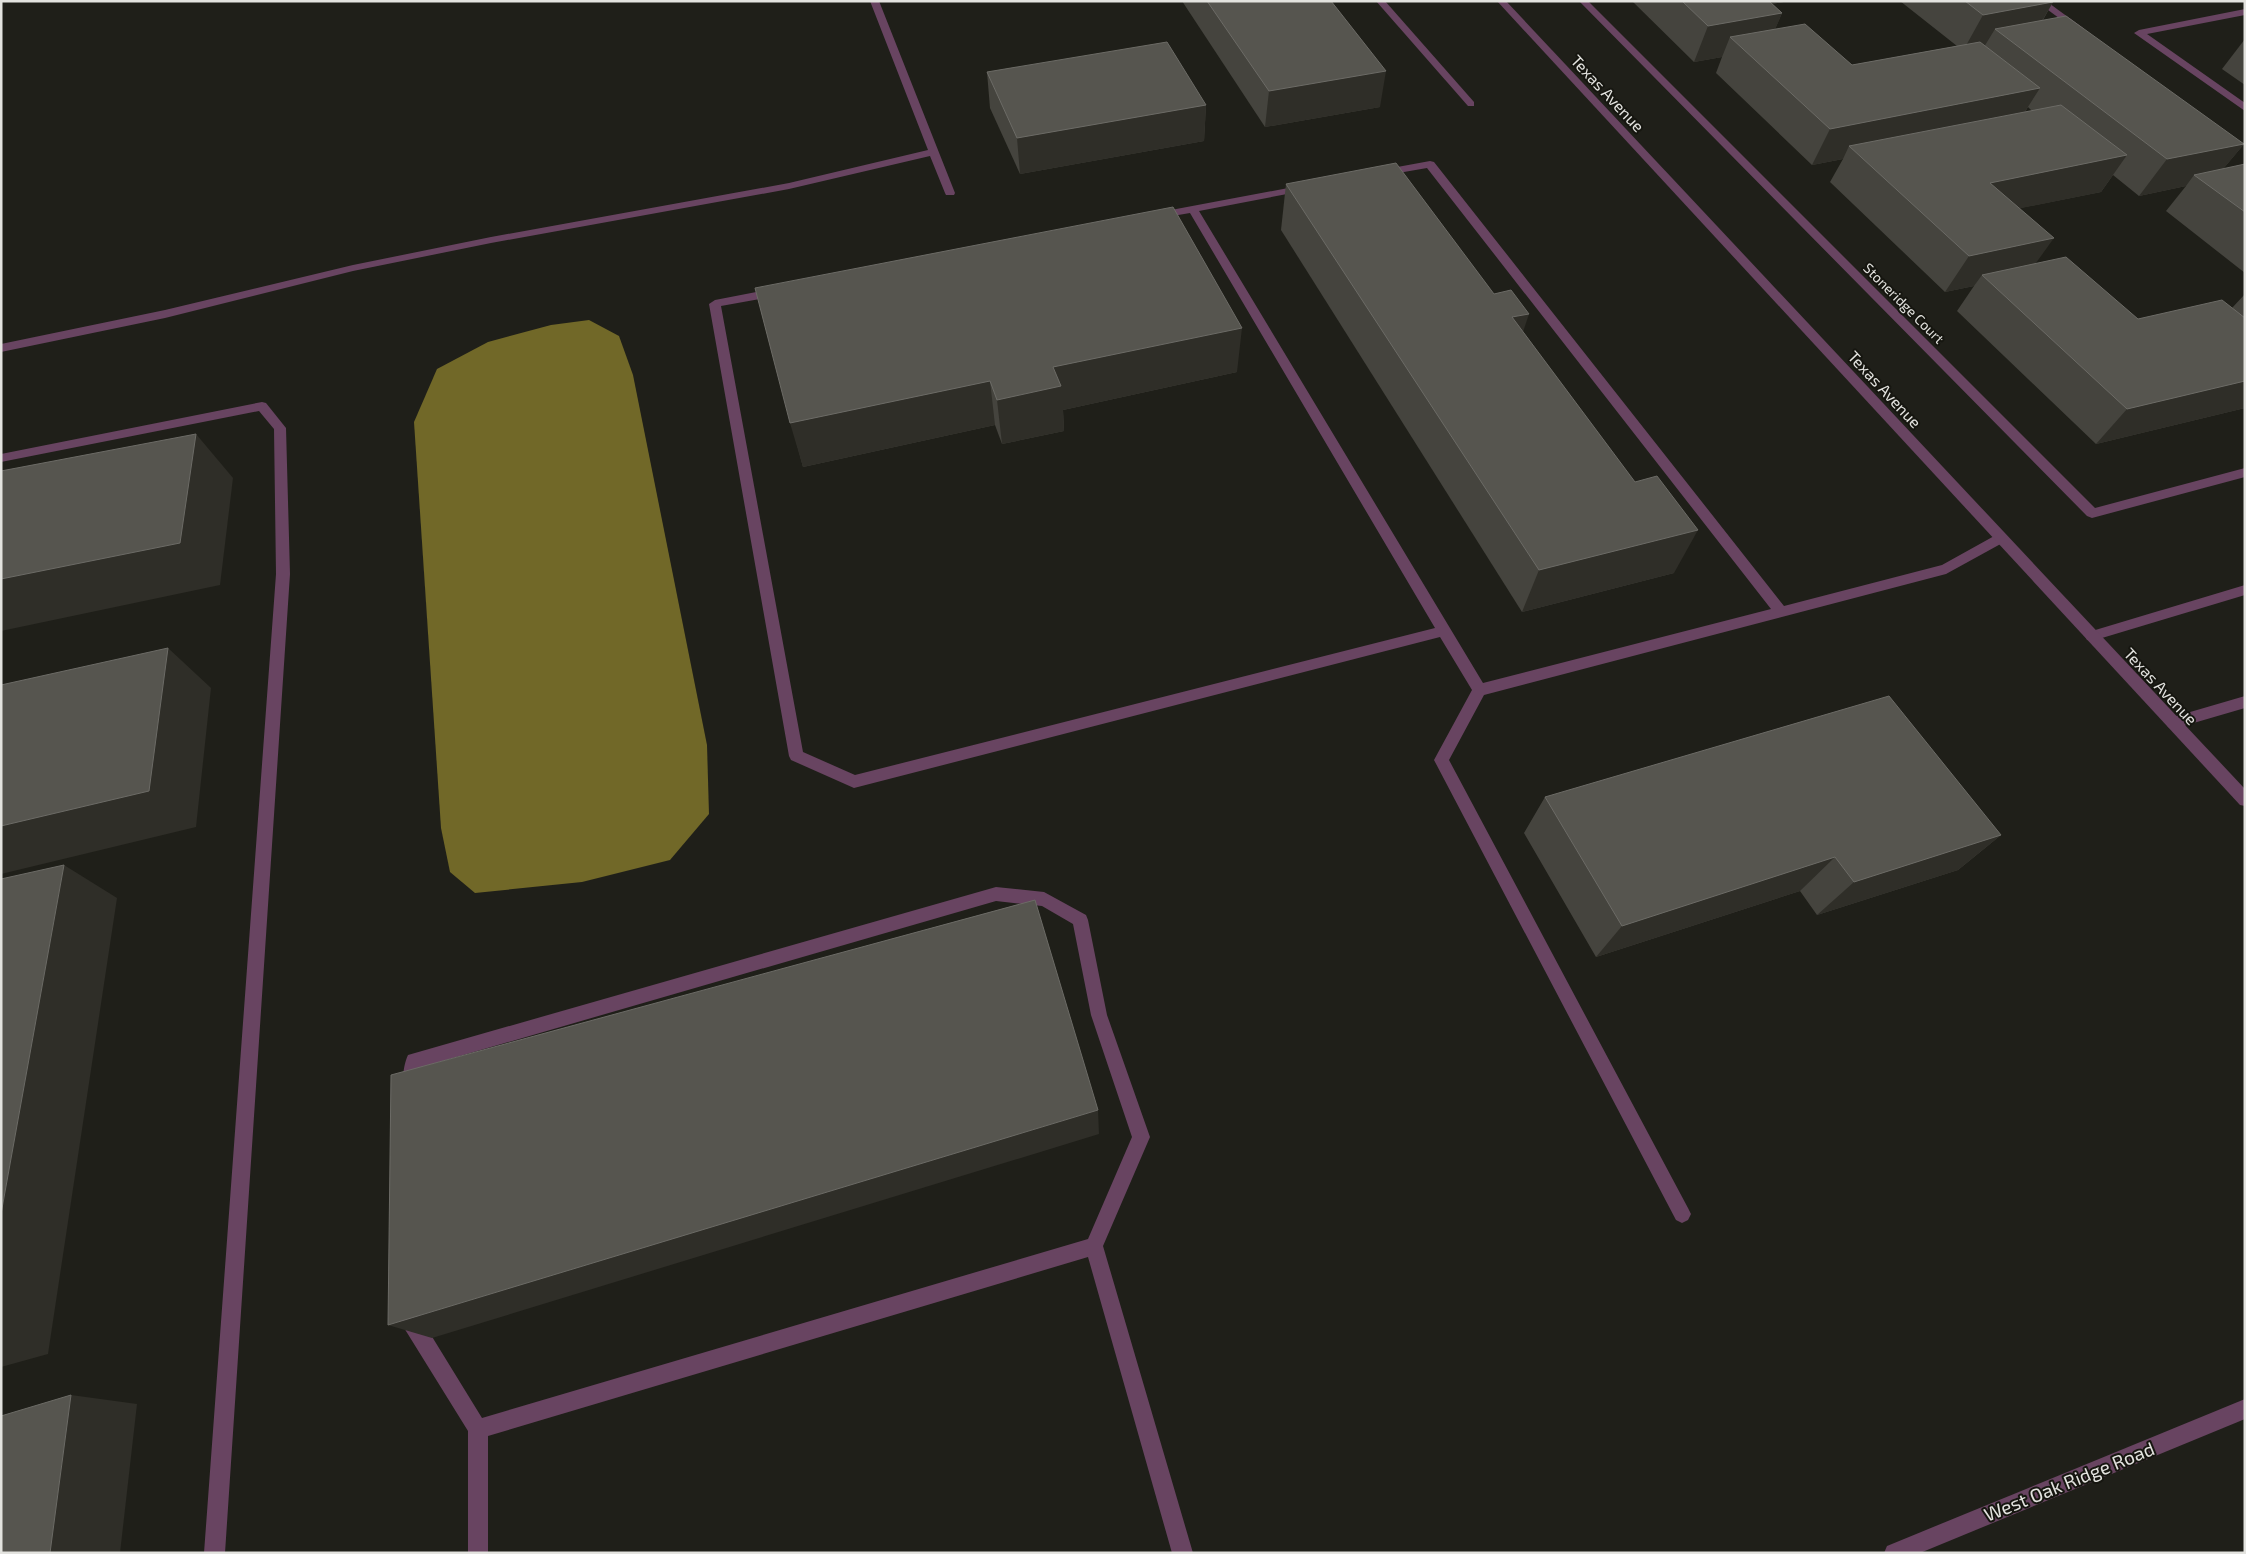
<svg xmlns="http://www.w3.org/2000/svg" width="2246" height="1554" font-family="'Exo 2',sans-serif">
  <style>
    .water { fill: #716828 }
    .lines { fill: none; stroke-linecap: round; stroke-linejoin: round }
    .service { fill: #684461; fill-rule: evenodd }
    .minor { fill: #684461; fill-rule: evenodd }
    .tertiary { fill: #684461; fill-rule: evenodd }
    .wall { fill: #45443e; fill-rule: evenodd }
    .shaded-wall { fill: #2f2e28 }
    .building { fill: #56554f; stroke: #6c6b66 }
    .labels { text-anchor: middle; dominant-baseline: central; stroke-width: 4; stroke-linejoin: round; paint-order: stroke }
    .far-street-label { font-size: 14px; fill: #e3e3df; stroke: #161610 }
    .street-label { font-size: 16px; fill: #e3e3df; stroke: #161610 }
    .near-street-label { font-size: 19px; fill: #e3e3df; stroke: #161610 }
  </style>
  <rect width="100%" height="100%" fill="#1f1f19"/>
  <!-- water -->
  <polygon class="water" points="589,320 619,336 633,375 707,745 709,814 670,860 582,882 475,893 450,872 441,828 414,422 437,369 488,342 551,325"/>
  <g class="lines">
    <!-- service -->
    <g class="service">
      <polygon points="870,1 879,1 955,193 954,195 946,195 945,193 930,156 789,189 491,243 353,271 165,318 1,352 1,344 165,310 353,265 491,237 789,183 928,150"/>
      <polygon points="1376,1 1385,1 1474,102 1474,106 1468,106"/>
      <polygon points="2245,9 2245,15 2147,34 2245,103 2245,111 2134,33 2139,30"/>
      <polygon points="1430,161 1434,162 1784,606 1942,565 1996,535 2006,535 2008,538 2006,541 1946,574 1484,695 1449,760 1688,1208 1691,1214 1688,1220 1682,1223 1676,1220 1434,760 1472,690 1440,637 854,788 791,760 789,756 709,304 715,300 777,288 783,292 777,296 721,306 803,752 855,775 1435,628 1190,213 1155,219 1150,216 1155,213 1304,185 1309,188 1308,190 1199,211 1483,683 1771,609 1427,168 1381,176 1376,173 1381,170"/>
      <polygon points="262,402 266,403 286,428 290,574 225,1553 204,1553 276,574 274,429 259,411 1,462 1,454"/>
      <polygon points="2245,585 2245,595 2092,641 2087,640 2085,636 2087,632 2092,631"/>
      <polygon points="2245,696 2245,708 2173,729 2168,727 2166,723 2168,719 2173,717"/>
      <path d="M 996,887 L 1044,892 L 1086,915 L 1088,920 L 1107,1015 L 1150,1137 L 1103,1246 L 1193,1553 L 1172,1553 L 1088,1257 L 488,1436 L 488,1553 L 468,1553 L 468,1431 L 401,1323 L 398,1316 L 401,1309 L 408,1306 L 415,1309 L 482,1418 L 1088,1239 L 1132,1137 L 1091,1015 L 1073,924 L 1042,906 L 996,901 L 422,1067 L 421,1089 L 418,1095 L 412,1098 L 406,1095 C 401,1084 403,1066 408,1055 Z"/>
    </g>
    <!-- minor -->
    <g class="minor">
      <polygon points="1579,1 1588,1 2095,508 2245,468 2245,477 2092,518 2087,516"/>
      <polygon points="2036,1 2046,1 2083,28 2075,30"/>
    </g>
    <!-- tertiary -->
    <g class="tertiary">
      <polygon points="1497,1 1506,1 2245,789 2245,806 2240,805"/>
      <polygon points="2245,1399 2245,1419 1920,1553 1884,1553 1887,1546"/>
    </g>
  </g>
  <!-- wall -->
  <g class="wall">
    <polygon points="1182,1 1331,1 1380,107 1265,127"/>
    <path d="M 1632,1 L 1789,1 L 1772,4 L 1782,13 L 1775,29 L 1852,65 L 1957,46 L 1900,1 L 2052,1 L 2053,2 L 2043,20 L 2244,144 L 2223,169 L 2245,164 L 2245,273 L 2166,211 L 2186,186 L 2139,196 L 2113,175 L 2101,192 L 2020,208 L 2036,264 L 2138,319 L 2232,308 L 2245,294 L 2245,408 L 2096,444 L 1957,311 L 1974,286 L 1945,292 L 1830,182 L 1843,159 L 1812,165 L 1716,73 L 1722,57 L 1694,62 ZM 2028,107 L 2032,111 L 2025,112 Z"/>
    <polygon points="2245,39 2245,85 2222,69"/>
    <polygon points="987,72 1206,105 1204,141 1020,174 990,108"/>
    <polygon points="1286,184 1523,332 1674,573 1522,612 1281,230"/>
    <polygon points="755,288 1237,372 1063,410 1064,431 1002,444 995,425 803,467"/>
    <polygon points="1545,797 2001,835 1958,870 1817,915 1800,891 1596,957 1524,833"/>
  </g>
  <!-- shaded-wall -->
  <g class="shaded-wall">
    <polygon points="1730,1 1789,1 1726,12"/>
    <polygon points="2053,2 2032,38 1995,29 1984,47 1963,51 1983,15"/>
    <polygon points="1782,13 1767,49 1730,37 1722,57 1694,62 1708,26"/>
    <polygon points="1386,71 1380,107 1265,127 1269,91"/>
    <polygon points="2040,88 2017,124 1849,146 1843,159 1812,165 1830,129"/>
    <polygon points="1206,105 1204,141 1020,174 1017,138"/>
    <polygon points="2244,144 2214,180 2194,175 2186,186 2139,196 2167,159"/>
    <polygon points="2127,155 2101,192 1967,219 1990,183"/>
    <polygon points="2054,238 2028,274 1982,275 1974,286 1945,292 1969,256"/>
    <polygon points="1529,314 1514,359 1512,317"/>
    <polygon points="1242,328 1237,372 1063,410 1064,431 1002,444 997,400 1053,367"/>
    <polygon points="990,381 995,425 803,467 790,423"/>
    <polygon points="2245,381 2245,408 2096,444 2127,409"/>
    <polygon points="196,434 233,478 220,585 1,631 1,579"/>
    <polygon points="1698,530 1674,573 1522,612 1539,570"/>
    <polygon points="168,648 211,688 196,827 1,874 1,826"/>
    <polygon points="2001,835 1958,870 1817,915 1854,882"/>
    <polygon points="1835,857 1800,891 1596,957 1622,926"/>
    <polygon points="64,865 117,898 48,1354 1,1367 1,1214"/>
    <polygon points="1098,1110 1099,1134 432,1338 388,1325"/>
    <polygon points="71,1395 137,1404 120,1553 50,1553"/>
  </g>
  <!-- building -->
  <g class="building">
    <polygon points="1207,1 1331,1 1386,71 1269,91"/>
    <polygon points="1682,1 1769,1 1782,13 1708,26"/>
    <polygon points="1965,1 2052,1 2053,2 1983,15"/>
    <polygon points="2066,16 2244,144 2167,159 1995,29"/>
    <polygon points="1805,24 1852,65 1980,42 2040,88 1830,129 1730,37"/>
    <polygon points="1167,42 1206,105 1017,138 987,72"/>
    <polygon points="2061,105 2127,155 1990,183 2054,238 1969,256 1849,146"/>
    <polygon points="1396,163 1494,294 1511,290 1529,314 1512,317 1635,482 1657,476 1698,530 1539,570 1286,184"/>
    <polygon points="2245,164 2245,212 2194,175"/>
    <polygon points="1173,207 1242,328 1053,367 1061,386 997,400 990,381 790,423 755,288"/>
    <polygon points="2066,257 2138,319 2222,300 2245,318 2245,381 2127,409 1982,275"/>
    <polygon points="196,434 180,543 1,579 1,471"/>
    <polygon points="168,648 149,791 1,826 1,685"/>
    <polygon points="1889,696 2001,835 1854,882 1835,857 1622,926 1545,797"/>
    <polygon points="64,865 1,1214 1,879"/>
    <polygon points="1035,900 1098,1110 388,1325 391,1075"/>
    <polygon points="71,1395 50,1553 1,1553 1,1416"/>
  </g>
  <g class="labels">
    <!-- far-street labels -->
    <g class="far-street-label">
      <text transform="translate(1904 303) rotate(45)">Stoneridge Court</text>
    </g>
    <!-- street labels -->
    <g class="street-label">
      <text transform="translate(1608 93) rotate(47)">Texas Avenue</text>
      <text transform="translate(1885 389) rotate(47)">Texas Avenue</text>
      <text transform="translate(2161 686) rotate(47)">Texas Avenue</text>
    </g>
    <!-- near-street labels -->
    <g class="near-street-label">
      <text transform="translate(2069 1481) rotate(-22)">West Oak Ridge Road</text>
    </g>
  </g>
  <!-- border -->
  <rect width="2246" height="1554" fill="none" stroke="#e3e3df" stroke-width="5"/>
</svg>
